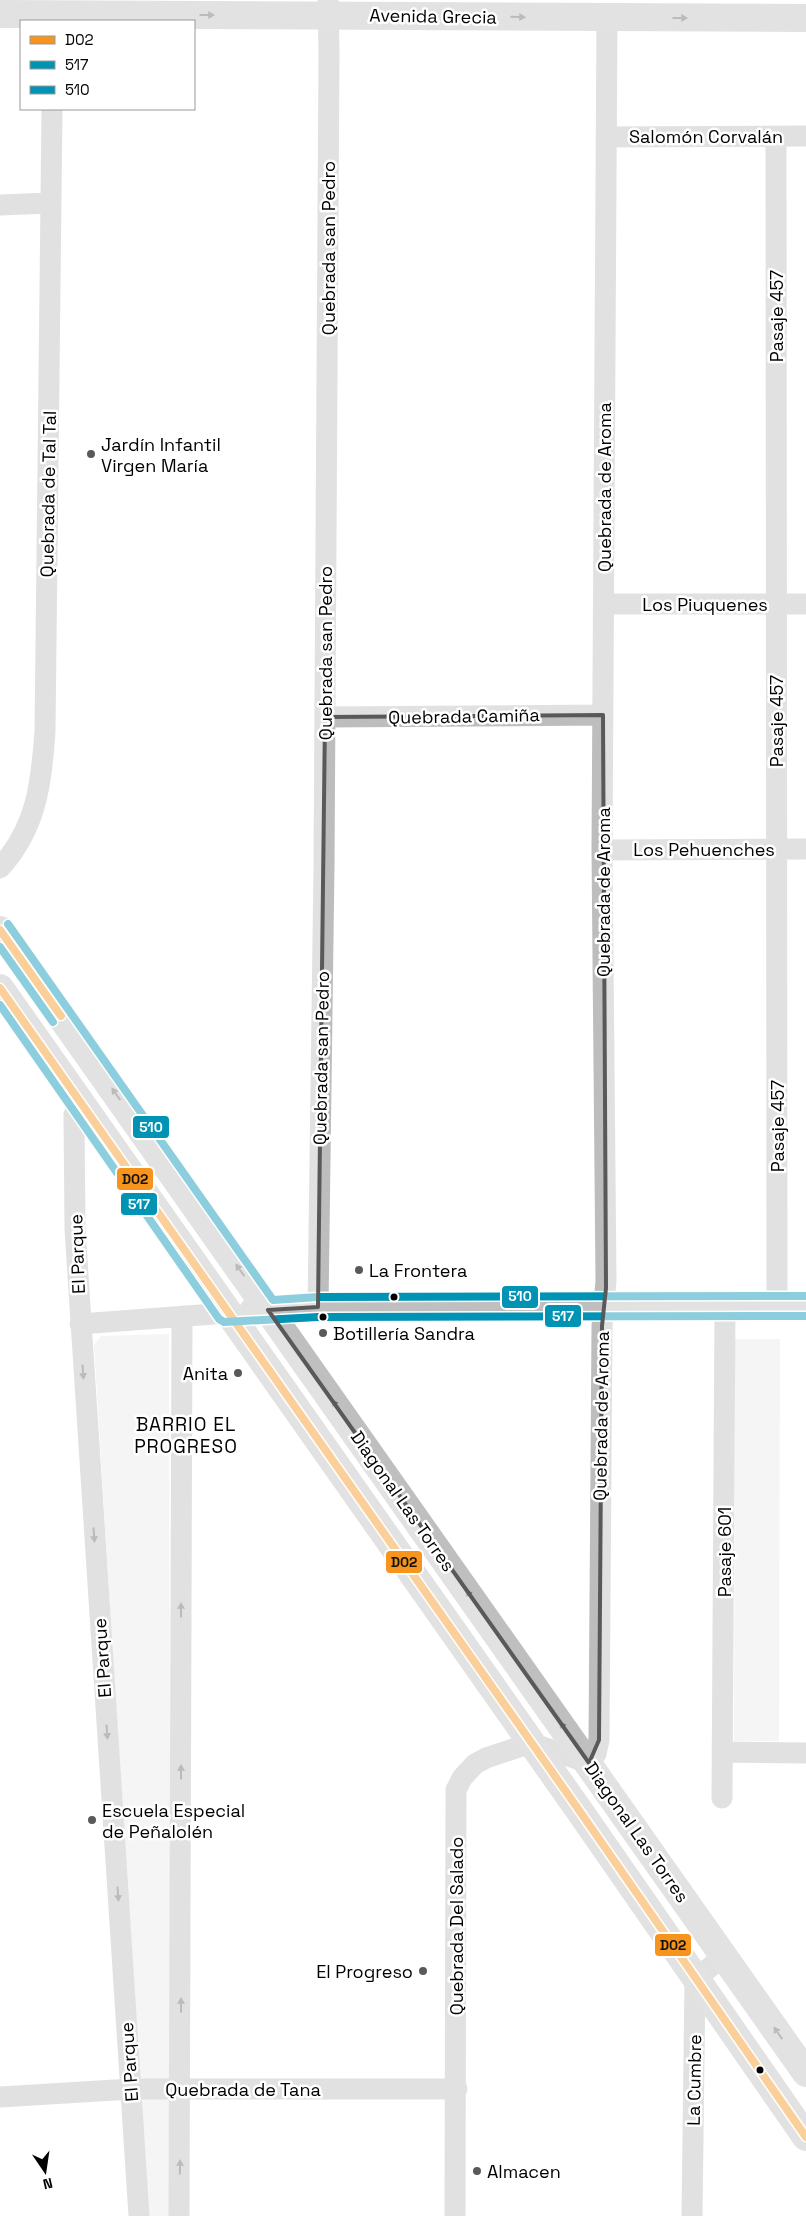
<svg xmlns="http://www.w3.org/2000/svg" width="806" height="2216" font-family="'Space Grotesk',sans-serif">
	<rect width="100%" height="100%" fill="#fff"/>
	<path fill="#e8e8e8" d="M169,1334l2,882h-24l-53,-871 7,-9z
		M735,1339h45l-1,402h-45z"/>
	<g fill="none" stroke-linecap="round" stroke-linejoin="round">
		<path stroke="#bdbdbd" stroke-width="21" d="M776,136l1,1169
			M606,137l200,-1
			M0,205l51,-2
			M604,604h202
			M325,717l278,-2
			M602,850l204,-1
			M0,868c37,-41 41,-84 45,-136l7,-623
			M80,1101l-6,14 1,114 64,987
			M318,1307l6,-441 5,-814 -1,-52
			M80,1324l147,-11
			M722,1752l84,1
			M722,1798l3,-493
			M0,2097l131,-8h326
			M179,2216l3,-900
			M455,2216l1,-426 6,-12 13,-14 11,-6 45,-15 58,20 7,-9 3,-14 3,-414 4,-45 -4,-431 5,-833
			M692,2216l3,-237 28,-22"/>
		<path stroke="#bfbfbf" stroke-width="28" d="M0,14l806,4
			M0,930l806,1143
			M0,988l581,825 225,324
			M253,1311l65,-4 488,-1"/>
		<defs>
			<path id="bus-1" d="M0,930l61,86
				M0,988l581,825 225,324"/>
			<path id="bus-2" d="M0,947l53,75
				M0,1005l219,314 5,3 94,-5 488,-1"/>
			<path id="bus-3" d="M8,924l265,376 45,-3 488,-1"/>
		</defs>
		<use href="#bus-1" stroke="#fff" stroke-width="11"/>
		<use href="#bus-2" stroke="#fff" stroke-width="11"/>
		<use href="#bus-3" stroke="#fff" stroke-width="11"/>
		<use href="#bus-1" stroke="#f7941d" stroke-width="8"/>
		<use href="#bus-2" stroke="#0093b3" stroke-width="8"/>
		<use href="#bus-3" stroke="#0093b3" stroke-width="8"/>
	</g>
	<defs><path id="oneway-solid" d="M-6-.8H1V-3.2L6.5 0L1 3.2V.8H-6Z" transform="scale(1.25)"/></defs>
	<g fill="#696969">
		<use href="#oneway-solid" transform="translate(207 15)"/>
		<use href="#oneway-solid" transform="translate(518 17) rotate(1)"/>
		<use href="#oneway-solid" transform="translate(680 18)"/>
		<use href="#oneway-solid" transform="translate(116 1094) rotate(-125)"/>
		<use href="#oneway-solid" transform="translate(240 1270) rotate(-125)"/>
		<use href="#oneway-solid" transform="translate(336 1406) rotate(-125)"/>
		<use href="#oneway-solid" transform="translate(470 1596) rotate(-125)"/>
		<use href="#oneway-solid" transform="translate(564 1728) rotate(-126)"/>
		<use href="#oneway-solid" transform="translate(778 2033) rotate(-125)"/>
	</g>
	<g fill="#686868">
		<use href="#oneway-solid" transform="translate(83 1372) rotate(86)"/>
		<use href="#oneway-solid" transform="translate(94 1535) rotate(86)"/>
		<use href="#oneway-solid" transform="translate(181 1610) rotate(-90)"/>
		<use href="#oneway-solid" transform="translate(107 1732) rotate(86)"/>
		<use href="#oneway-solid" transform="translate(181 1772) rotate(-90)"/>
		<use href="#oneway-solid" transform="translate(118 1894) rotate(86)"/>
		<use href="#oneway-solid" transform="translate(181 2005) rotate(-90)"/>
		<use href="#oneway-solid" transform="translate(180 2167) rotate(-89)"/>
	</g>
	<path d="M0 0H806V2216H0ZM603,715l3,573 -4,38 -3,414 -10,23 -321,-453 50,-3 7,-590z" fill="#fff" fill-opacity=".55" fill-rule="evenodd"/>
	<path fill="none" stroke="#595959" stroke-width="4" stroke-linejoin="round" d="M603,715l3,573 -4,38 -3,414 -10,23 -321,-453 50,-3 7,-590z"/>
	<g fill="#595959" stroke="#fff" stroke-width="2">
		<circle cx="91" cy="454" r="5"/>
		<circle cx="359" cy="1270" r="5"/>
		<circle cx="323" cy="1333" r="5"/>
		<circle cx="238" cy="1373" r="5"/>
		<circle cx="92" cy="1820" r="5"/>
		<circle cx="423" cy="1971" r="5"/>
		<circle cx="477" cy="2171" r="5"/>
	</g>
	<g fill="#000" stroke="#fff" stroke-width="2">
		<circle cx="394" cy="1297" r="4.5"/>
		<circle cx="323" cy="1317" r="4.5"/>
		<circle cx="760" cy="2070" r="4.5"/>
	</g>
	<g text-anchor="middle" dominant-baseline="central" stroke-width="5" stroke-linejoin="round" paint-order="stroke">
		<g font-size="18" fill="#000" stroke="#fff">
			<text transform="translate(433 16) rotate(1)">Avenida Grecia</text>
			<text x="706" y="136">Salomón Corvalán</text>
			<text transform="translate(328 248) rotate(-90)">Quebrada san Pedro</text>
			<text transform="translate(776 316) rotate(-90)">Pasaje 457</text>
			<text transform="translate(604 487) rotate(-90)">Quebrada de Aroma</text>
			<text transform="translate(48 494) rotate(-89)">Quebrada de Tal Tal</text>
			<text x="705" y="604">Los Piuquenes</text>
			<text transform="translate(325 653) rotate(-90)">Quebrada san Pedro</text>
			<text transform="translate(464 716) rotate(-1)">Quebrada Camiña</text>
			<text transform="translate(776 721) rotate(-90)">Pasaje 457</text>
			<text x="704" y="849">Los Pehuenches</text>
			<text transform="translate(603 892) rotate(-90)">Quebrada de Aroma</text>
			<text transform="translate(321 1058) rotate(-89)">Quebrada san Pedro</text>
			<text transform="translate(777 1126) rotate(-90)">Pasaje 457</text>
			<text transform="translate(77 1254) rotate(-92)">El Parque</text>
			<text transform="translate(601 1416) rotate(-89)">Quebrada de Aroma</text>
			<text transform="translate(403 1501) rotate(55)">Diagonal Las Torres</text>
			<text transform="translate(724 1552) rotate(-90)">Pasaje 601</text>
			<text transform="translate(102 1658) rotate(-94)">El Parque</text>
			<text transform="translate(637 1832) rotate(55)">Diagonal Las Torres</text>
			<text transform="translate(456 1926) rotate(-90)">Quebrada Del Salado</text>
			<text transform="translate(129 2062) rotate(-94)">El Parque</text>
			<text transform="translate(694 2080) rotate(-89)">La Cumbre</text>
			<text x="243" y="2089">Quebrada de Tana</text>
		</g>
		<g font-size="18" fill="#000" stroke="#fff" text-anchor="start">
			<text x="101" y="444">Jardín Infantil<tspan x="101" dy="21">Virgen María</tspan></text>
			<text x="369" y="1270">La Frontera</text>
			<text x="333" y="1333">Botillería Sandra</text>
			<text x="228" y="1373" text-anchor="end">Anita</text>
			<text x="102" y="1810">Escuela Especial<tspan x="102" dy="21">de Peñalolén</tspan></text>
			<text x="413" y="1971" text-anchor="end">El Progreso</text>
			<text x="487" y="2171">Almacen</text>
		</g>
		<g font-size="19" letter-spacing="1" fill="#000" stroke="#fff">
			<text x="186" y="1424">BARRIO EL<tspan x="186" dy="22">PROGRESO</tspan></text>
		</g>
	</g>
	<g stroke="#fff" stroke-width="2">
		<rect x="132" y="1115" width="38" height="24" rx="5" fill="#0093b3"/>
		<rect x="116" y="1167" width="38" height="24" rx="5" fill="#f7941d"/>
		<rect x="120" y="1192" width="38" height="24" rx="5" fill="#0093b3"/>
		<rect x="501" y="1285" width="38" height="24" rx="5" fill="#0093b3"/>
		<rect x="544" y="1304" width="38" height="24" rx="5" fill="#0093b3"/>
		<rect x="385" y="1550" width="38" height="24" rx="5" fill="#f7941d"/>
		<rect x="654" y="1933" width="38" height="24" rx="5" fill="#f7941d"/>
	</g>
	<g font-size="14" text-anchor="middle" font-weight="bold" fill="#fff">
		<text x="151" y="1132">510</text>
		<text x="139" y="1209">517</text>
		<text x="520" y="1301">510</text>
		<text x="563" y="1321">517</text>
	</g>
	<g font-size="14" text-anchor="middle" font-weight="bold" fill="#111">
		<text x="135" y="1184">D02</text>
		<text x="404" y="1567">D02</text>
		<text x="673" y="1950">D02</text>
	</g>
	<rect x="20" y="20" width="175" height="90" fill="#ffffff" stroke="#999999"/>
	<rect x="30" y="36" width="25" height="8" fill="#f7941d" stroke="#999999"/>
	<text x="65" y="45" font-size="15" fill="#000000">D02</text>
	<rect x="30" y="61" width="25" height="8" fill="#0093b3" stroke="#999999"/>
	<text x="65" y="70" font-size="15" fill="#000000">517</text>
	<rect x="30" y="86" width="25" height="8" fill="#0093b3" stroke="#999999"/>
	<text x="65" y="95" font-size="15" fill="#000000">510</text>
	<g transform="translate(45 2171) rotate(167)" stroke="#ffffff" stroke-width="4" paint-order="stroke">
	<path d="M0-4L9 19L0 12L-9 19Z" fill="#000000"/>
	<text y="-8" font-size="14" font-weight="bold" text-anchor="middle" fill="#000000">N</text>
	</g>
</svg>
